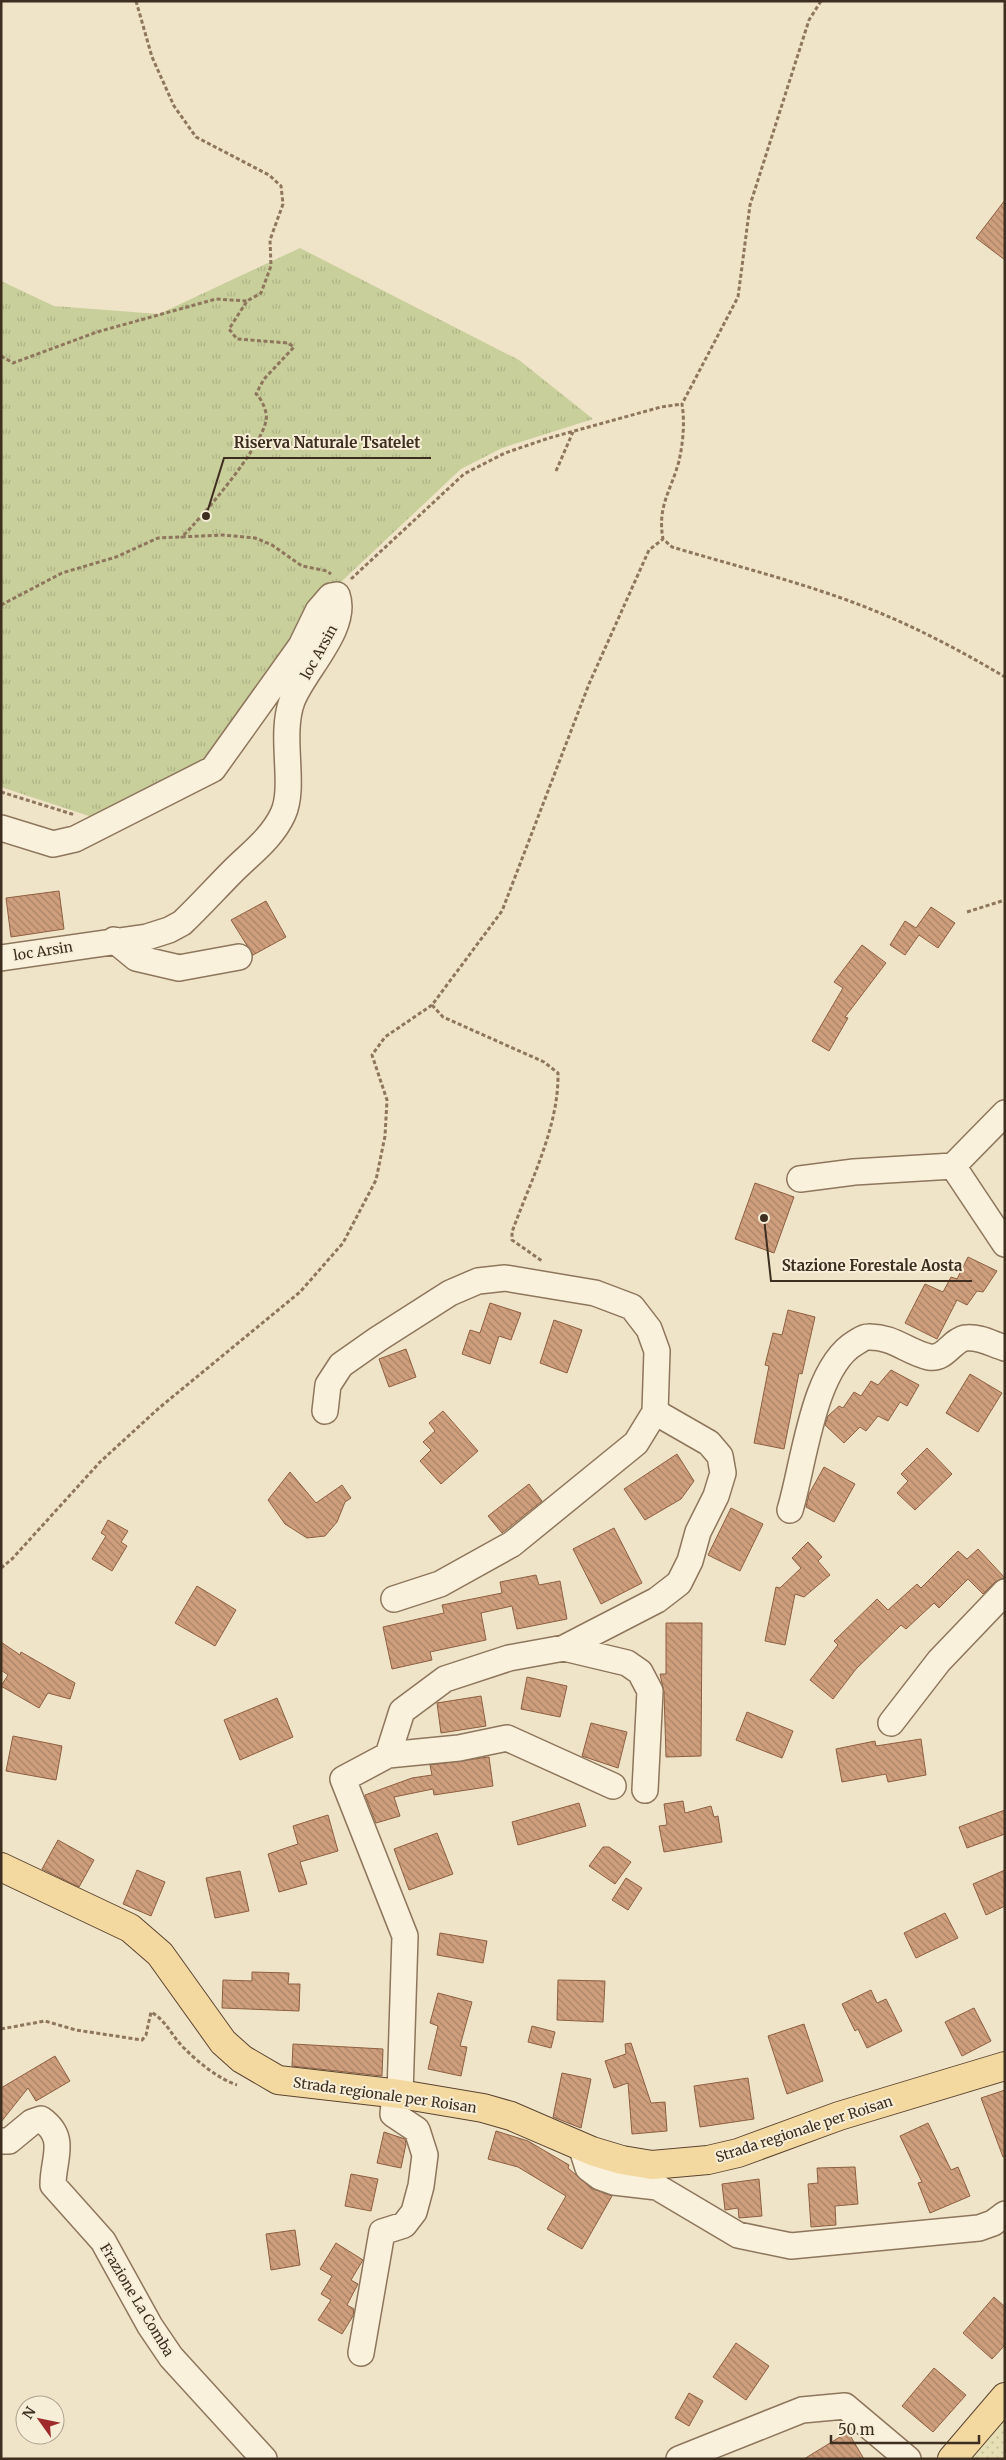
<svg xmlns="http://www.w3.org/2000/svg" width="1006" height="2460" font-family="Merriweather,serif">
	<defs>
		<pattern id="farmland-dots" width="8" height="8" patternUnits="userSpaceOnUse" patternTransform="scale(1.25)"><rect width="8" height="8" fill="#e6deb5"/><path d="M2 2h.1M6 6h.1" fill="none" stroke="#c6bf9b" stroke-width="1.8" stroke-linecap="round"/></pattern>
		<pattern id="park-tufts" width="24" height="20" patternUnits="userSpaceOnUse" patternTransform="scale(1.25)"><rect width="24" height="20" fill="#c9cf9b"/><path d="M3 7l-1-3M5 7V3M7 7l1-3M15 17l-1-3M17 17v-4M19 17l1-3" fill="none" stroke="#aeb285"/></pattern>
		<pattern id="building-back-hatch" width="6" height="6" patternUnits="userSpaceOnUse" patternTransform="scale(1.25)"><rect width="6" height="6" fill="#cf9f7d"/><path d="M-1 5l2 2M0 0l6 6M5-1l2 2" fill="none" stroke="#a98266"/></pattern>
	</defs>
	<rect width="100%" height="100%" fill="#f0e4c8"/>
	<path fill="url(#farmland-dots)" d="M1005,2419v40h-36z"/>
	<path fill="url(#park-tufts)" d="M300,248l219,112 74,59 -91,29 -41,21 -119,112 -133,183 -108,56 -100,-33v-506l53,25 105,8z"/>
	<path fill="url(#building-back-hatch)" stroke="#8d5f41" d="M1005,200v60l-29,-22z
		M59,891l5,38 -53,8 -5,-39z
		M266,901l20,36 -33,18 -22,-35z
		M931,907l24,16 -17,25 -19,-13 -14,20 -15,-10 15,-24 11,7z
		M862,945l24,18 -41,54 3,1 -19,33 -17,-10 31,-53 -9,-6z
		M755,1183l39,14 -20,56 -39,-14z
		M968,1257l29,14 -14,21 -6,-1 -10,14 -10,-5 -20,39 -32,-16 20,-39 18,8 8,-15 6,2z
		M490,1303l31,10 -10,27 -12,-4 -9,28 -28,-10 8,-24 10,3z
		M788,1310l27,7 -13,57 -3,-1 -15,76 -30,-6 15,-77 -4,-1 8,-32 9,2z
		M554,1320l28,10 -15,43 -27,-10z
		M406,1349l10,28 -27,10 -10,-28z
		M891,1370l28,15 -12,21 -7,-4 -12,19 -10,-5 -12,15 -6,-4 -16,16 -19,-18 3,-9 11,-10 4,2 11,-16 7,4 10,-15 7,4z
		M970,1374l32,19 -24,39 -32,-19z
		M443,1411l35,40 -37,33 -21,-23 11,-11 -8,-8 12,-11 -6,-8z
		M927,1448l25,26 -37,36 -18,-17 11,-12 -7,-7z
		M677,1454l17,27 -13,18 -36,21 -21,-31z
		M824,1467l31,17 -21,38 -28,-15 3,-13z
		M290,1472l26,31 26,-18 9,13 -6,4 -8,20 -12,14 -18,2 -22,-14 -17,-24z
		M529,1484l13,17 -40,32 -14,-17z
		M731,1508l32,16 -23,47 -32,-16z
		M108,1520l20,11 -7,11 6,4 -15,25 -20,-12 14,-23 -5,-3z
		M614,1528l28,55 -41,21 -28,-55z
		M808,1542l14,15 -4,4 12,14 -26,22 -9,-3 -10,51 -20,-4 11,-54 4,1 21,-20 -9,-10z
		M978,1549l27,29 -10,4 -12,12 -15,-15 -29,29 -5,-5 -28,26 -5,-4 -45,44 -23,30 -23,-19 28,-35 -4,-4 43,-42 11,11 29,-26 4,4 37,-37 9,8z
		M536,1575l3,10 21,-4 7,38 -50,10 -5,-23 -31,7 5,27 -56,12 2,8 -40,9 -9,-42 61,-14 -2,-8 60,-12 -2,-11z
		M197,1586l39,24 -21,36 -40,-23z
		M666,1623h36l-1,133 -35,1 -2,-65 -4,-18h6z
		M1,1642l19,13 1,-3 54,31 -5,16 -22,-6 -9,15 -38,-22 7,-11 -7,-5z
		M527,1677l40,9 -7,31 -39,-8z
		M481,1696l5,30 -45,7 -4,-30z
		M277,1698l16,39 -53,23 -16,-40z
		M747,1712l46,19 -11,27 -46,-18z
		M591,1723l36,9 -9,36 -36,-12z
		M13,1736l49,10 -6,34 -50,-9z
		M921,1739l5,36 -38,7 -2,-8 -44,8 -6,-33 39,-8 1,5z
		M489,1757l4,29 -59,9 -1,-6 -39,8 6,19 -24,7 -11,-28 47,-17 20,-3 -2,-10z
		M683,1801l2,12 26,-7 3,11 4,-1 4,26 -58,10 -5,-26 8,-1 -3,-21z
		M579,1803l7,23 -68,19 -6,-23z
		M1005,1810v24l-38,14 -8,-21z
		M328,1815l10,36 -38,11 7,22 -28,8 -11,-38 30,-10 -5,-18z
		M437,1833l16,41 -44,16 -15,-41z
		M58,1840l36,20 -15,27 -37,-18z
		M603,1847h6l22,15 -16,22 -26,-18z
		M137,1870l28,12 -14,34 -28,-12z
		M1005,1870v36l-19,9 -13,-31z
		M240,1871l9,40 -34,7 -9,-40z
		M626,1878l16,10 -14,22 -16,-10z
		M945,1913l13,25 -42,20 -12,-25z
		M440,1933l47,8 -4,22 -46,-8z
		M252,1972l37,1 -1,11h12l-1,27 -77,-3 1,-28 29,1z
		M558,1980l47,1 -2,41 -46,-2z
		M871,1990l6,13 9,-4 16,32 -35,17 -9,-19 -3,2 -13,-27z
		M438,1993l34,9 -12,44 7,1 -6,29 -33,-7 10,-43 -8,-3z
		M974,2008l17,33 -29,15 -17,-34z
		M804,2024l19,57 -36,13 -19,-58z
		M532,2026l23,6 -4,16 -23,-6z
		M631,2043l20,60 14,-1 2,29 -35,3 -4,-51 -14,5 -9,-27 21,-7 -1,-10z
		M293,2044l90,5 -1,27 -90,-10z
		M55,2056l15,25 -34,20 -8,-13 -27,34v-34z
		M562,2073l29,6 -10,49 -28,-11z
		M748,2078l6,41 -54,8 -6,-41z
		M1005,2090v66l-2,1 -22,-59z
		M928,2123l23,47 7,-3 12,29 -40,17 -12,-30 4,-1 -22,-46z
		M496,2131l32,10 41,24 -1,3 23,20 21,8 -30,53 -35,-20 19,-33 -48,-29 -30,-8z
		M384,2132l21,7 1,5 -5,24 -24,-5z
		M855,2167l3,37 -23,2 1,19 -25,2 -3,-43 10,-1 -1,-15z
		M351,2174l27,5 -7,32 -26,-5z
		M759,2179l3,37 -23,2 -1,-10 -13,2 -3,-26z
		M295,2230l5,35 -29,5 -5,-36z
		M336,2243l27,17 -12,20 7,4 -11,21 7,4 -1,7 -11,18 -24,-14 13,-20 -10,-6 11,-18 -12,-7z
		M994,2297l11,10v38l-13,14 -29,-26z
		M736,2343l33,23 -23,34 -33,-23z
		M934,2368l32,27 -33,37 -31,-26z
		M689,2393l14,8 -14,25 -14,-8z
		M848,2432l16,27h-60z"/>
	<g fill="none" stroke-linecap="round" stroke-linejoin="round">
		<defs>
			<path id="minor" d="M1,828l52,16 22,-5 138,-70 88,-123 17,-35 13,-15 6,-1c12,33 -34,76 -45,106 -13,35 4,85 -9,113 -11,24 -32,39 -50,57 -17,17 -33,35 -51,52l-13,7 -22,7 -146,21
				M114,940l22,18 43,10 60,-11
				M953,1166l52,78
				M800,1179l54,-7 99,-6 52,-53
				M325,1411l3,-26 13,-20 37,-26 72,-46 28,-12 27,-3 90,15 37,14 17,22 8,22 -2,61 54,31 11,13 3,17 -7,23 -18,36 -8,29 -11,22 -22,17 -93,48 -55,10 -64,21 -43,32 -14,44
				M790,1510c14,-46 23,-142 65,-167 4,-2 8,-6 13,-6 25,-1 39,15 61,20 16,3 22,-16 36,-19 14,-2 27,6 40,10
				M394,1599l46,-15 72,-40 124,-101 19,-31
				M564,1648l63,15 13,9 10,19 -5,99
				M891,1723l48,-62 66,-69
				M1,2141h8l23,-19 9,-3c27,19 12,39 12,66l50,56 47,85 21,31 93,102
				M581,2146l7,22 12,9 14,5 43,5 81,48 53,11 188,-18 14,-5 12,-9
				M361,2353l21,-121 22,-7 10,-13 7,-26 4,-31 -8,-25 -24,-16 1,-10 6,-10 5,-158 -62,-157 45,-24 71,-7 48,-10 106,48
				M679,2459l123,-49 43,-4 63,53"/>
			<path id="major" d="M1,1867l129,61 30,26 63,88 19,17 36,21 122,14 83,14 28,8 81,35 30,9 30,5 56,-5 30,-7 101,-37 166,-50
				M952,2459l53,-62"/>
		</defs>
		<use href="#minor" stroke="#8d765c" stroke-width="28"/>
		<use href="#major" stroke="#5b4430" stroke-width="30"/>
		<path stroke="#8d765c" stroke-width="3" stroke-dasharray="4 2.5" stroke-linecap="butt" d="M136,1l16,56 22,49 22,31 73,38 12,11 2,18 -13,36 1,26 -10,27 -14,8 -18,28 8,10 51,4 6,4 -30,32 -8,15c6,5 12,19 10,27 -6,28 -63,95 -85,117
			M821,1l-12,19 -59,185 -12,92 -56,107c3,18 1,39 -3,57 -8,30 -22,45 -16,78l9,8c57,17 116,32 172,52 56,20 109,47 161,78
			M1,356l12,7 84,-31 119,-33 31,2
			M556,471l17,-39
			M351,579l113,-105 41,-21 44,-15 112,-31 21,-3
			M1,605l61,-32 54,-16 42,-19 65,-3 32,3 17,7 30,21 25,5 4,3
			M1,792l74,23
			M967,912l38,-12
			M432,1005l11,12 101,45 14,11c1,54 -28,109 -46,159v8l30,21
			M1,1568l11,-9 88,-97 59,-54 141,-116 43,-49 33,-63 9,-44 2,-36 -15,-45 13,-18 47,-32 70,-94 87,-227 60,-134 14,-11
			M1,2029l44,-8 31,9 66,10 4,-5 5,-23c16,9 21,25 34,37 14,14 34,30 52,36"/>
		<use href="#minor" stroke="#faf1dc" stroke-width="25"/>
		<use href="#major" stroke="#f3d9a0" stroke-width="28"/>
	</g>
	<g text-anchor="middle" dominant-baseline="central" stroke-width="4" stroke-linejoin="round" paint-order="stroke">
		<g font-size="14" fill="#3d2e20" stroke="#f7eed8">
			<text transform="translate(319 652) rotate(-61)">loc Arsin</text>
			<text transform="translate(43 951) rotate(-9)">loc Arsin</text>
			<text transform="translate(385 2095) rotate(8)">Strada regionale per Roisan</text>
			<text transform="translate(804 2129) rotate(-18)">Strada regionale per Roisan</text>
			<text transform="translate(137 2300) rotate(59)">Frazione La Comba</text>
		</g>
	</g>
	<path fill="none" stroke="#3d2e20" stroke-width="2" d="M206 516L224 458H431M764 1218L771 1281H972"/>
	<g fill="#3d2e20" stroke="#f7eed8" stroke-width="2">
		<circle cx="206" cy="516" r="5"/>
		<circle cx="764" cy="1218" r="5"/>
	</g>
	<g font-size="15" text-anchor="middle" font-weight="bold" fill="#3d2e20" stroke="#f7eed8" stroke-width="4" stroke-linejoin="round" paint-order="stroke">
		<text x="327" y="448">Riserva Naturale Tsatelet</text>
		<text x="872" y="1271">Stazione Forestale Aosta</text>
	</g>
	<rect width="1006" height="2460" fill="none" stroke="#3d2e20" stroke-width="5"/>
	<g transform="translate(40 2420) rotate(303)"><circle r="24" fill="#f7eed8" stroke="#ada18e"/>
	<path d="M0-4L9 19L0 12L-9 19Z" fill="#9e2a2b"/>
	<text y="-8" font-size="14" font-weight="bold" text-anchor="middle" fill="#3d2e20">N</text>
	</g>
	<path d="M831 2435v8h148v-8" fill="none" stroke="#3d2e20" stroke-width="2.5"/>
	<text x="838" y="2435" font-size="15" fill="#3d2e20" stroke="#f7eed8" stroke-width="4" paint-order="stroke">50 m</text>
</svg>
